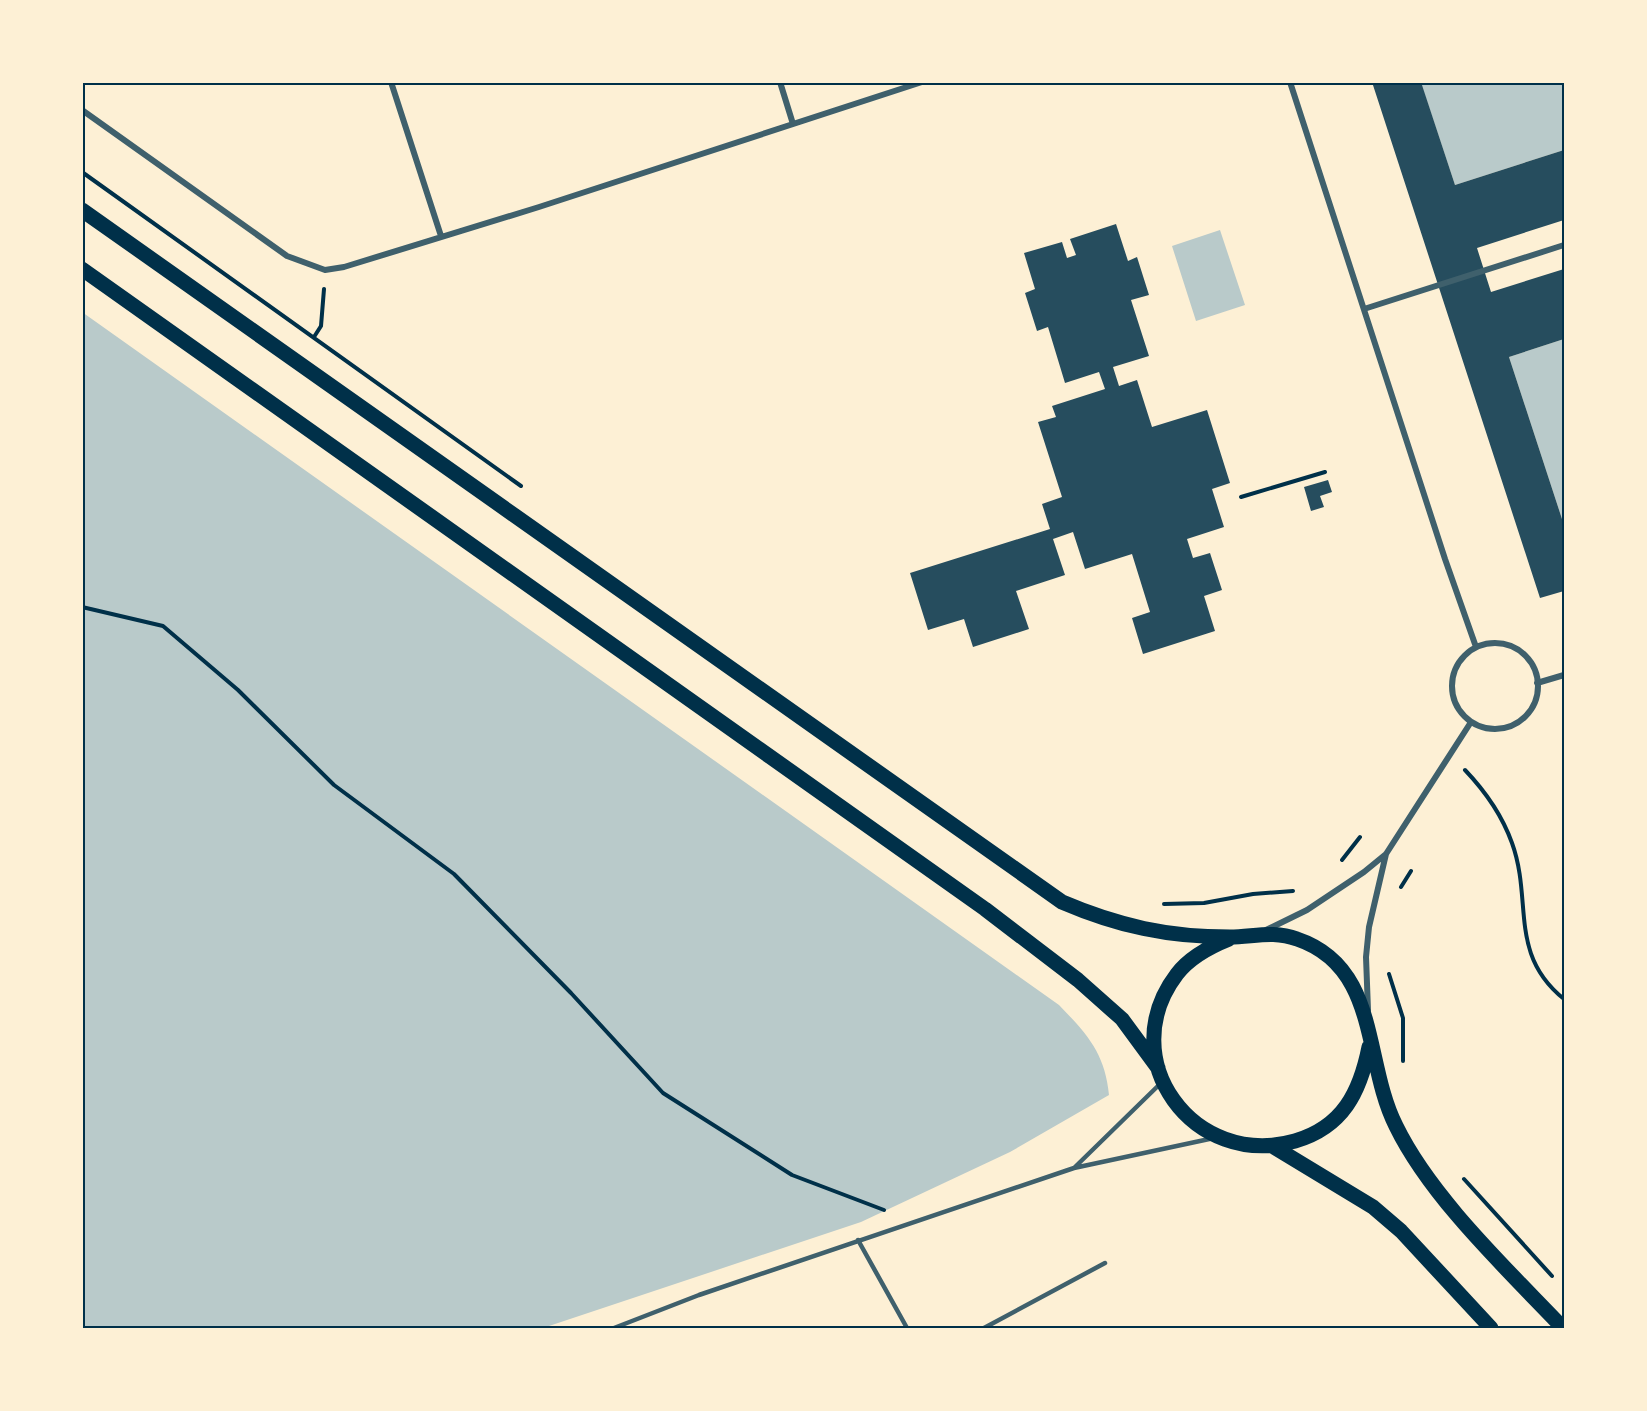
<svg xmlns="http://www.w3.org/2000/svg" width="1647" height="1411" font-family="'Titillium Web',sans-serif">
	<rect width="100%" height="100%" fill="#fdf0d5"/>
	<path fill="#b9caca" d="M1421,83h143v67l-109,35z
		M1220,230l25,75 -49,16 -24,-75z
		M82,312l977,693c28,29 46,48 50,90l-99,57 -149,70 -318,106h-460z
		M1564,339v179l-2,1 -53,-162z"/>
	<path fill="#264d5e" d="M1372,82h49l34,103 109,-35v70l-87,28 14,44 73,-23v70l-55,18 53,162 2,-1v73l-24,7z
		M1116,224l12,37 9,-4 12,38 -18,5 18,56 -36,11 6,19 18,-6 15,47 55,-17 23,73 -18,6 12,38 -37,12 6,19 17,-5 12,37 -18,6 11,35 -72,23 -11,-36 18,-6 -18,-58 -47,15 -12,-37 -20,7 12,36 -49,16 13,38 -56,18 -9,-28 -36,11 -18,-57 140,-44 -8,-25 20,-7 -24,-75 18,-5 -4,-11 53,-17 -6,-17 -34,11 -17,-56 -11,4 -12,-38 10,-4 -11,-36 38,-11 5,16 9,-3 -6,-16z
		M1328,480l4,12 -12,4 4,11 -13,4 -7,-24z"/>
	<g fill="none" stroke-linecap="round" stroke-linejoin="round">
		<path stroke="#003049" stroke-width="4" d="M82,172l439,314
			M314,337l7,-11 3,-37
			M1241,497l84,-25
			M82,607l81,19 75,64 96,95 120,89 117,119 92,100 129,82 92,35
			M1465,770c20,21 37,45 47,73 21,58 -4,111 52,156
			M1342,860l18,-23
			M1401,887l10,-16
			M1164,904l40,-1 49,-9 40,-3
			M1389,974l14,44v43
			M1464,1179l88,97"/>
		<path stroke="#3f606c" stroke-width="4.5" d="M1074,1168l88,-86
			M858,1240l49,88
			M614,1328l85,-33 375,-127 140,-30
			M984,1328l121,-65"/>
		<path stroke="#3f606c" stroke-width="6" d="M391,82l50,154
			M780,82l13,42
			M1290,82l155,477 31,88
			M82,110l205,146 38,14 19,-3 195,-60 383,-125
			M1364,309l200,-64
			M1452 686a43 43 0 1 1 86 0a43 43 0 1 1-86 0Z
			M1537,683l27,-8
			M1266,930l41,-20 57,-38 22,-18 85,-132
			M1368,1010l-2,-53 3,-30 17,-73"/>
		<path stroke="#003049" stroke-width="15" d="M82,210l980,692c56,24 106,35 168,35 23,0 43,-7 67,2 83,28 66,122 99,187 35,72 112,144 167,202
			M82,269l903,640 93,71 44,39 36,49
			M1229,939c-20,8 -39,18 -52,35 -65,85 17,196 118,167 48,-14 65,-49 74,-94
			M1274,1147l99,60 28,24 90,97"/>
	</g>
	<rect width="1647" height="1411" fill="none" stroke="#fdf0d5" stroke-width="168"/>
	<rect x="84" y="84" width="1479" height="1243" fill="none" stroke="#003049" stroke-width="2"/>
</svg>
